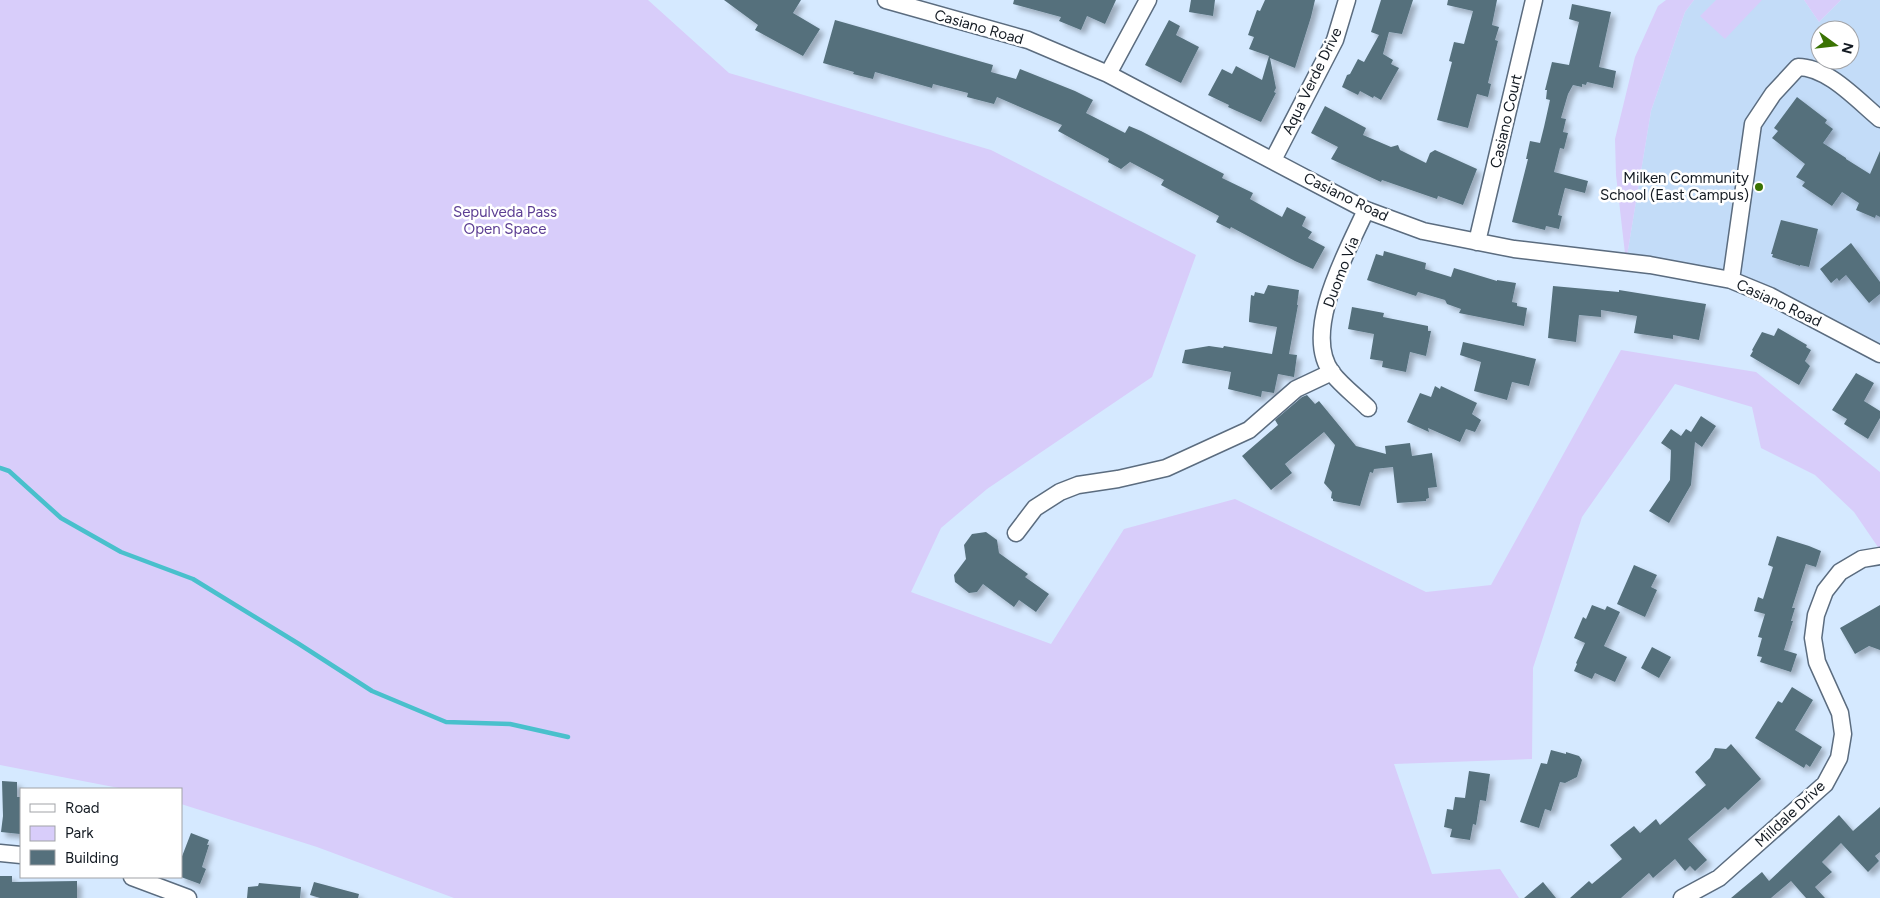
<svg xmlns="http://www.w3.org/2000/svg" width="1880" height="898" font-family="Figtree,sans-serif">
	<defs>
		<filter id="shadow"><feDropShadow dx="4.5" dy="4.5" stdDeviation="2.5" flood-color="#0004"/></filter>
	</defs>
	<rect width="100%" height="100%" fill="#d5e9ff"/>
	<path fill="#c3dcf8" fill-rule="evenodd" d="M1694,0h110l15,22 22,-22h39v354l-110,-58 -144,-34 25,-151 34,-99zM1820,30h30v30h-30z"/>
	<path fill="#d8cdfa" d="M0,0h648l81,73 262,77 205,105 -44,122 -165,112 -46,39 -30,64 140,52 73,-115 111,-30 191,93 65,-7 130,-235 135,22 124,100v78l-26,-38 -39,-37 -54,-27 -9,-41 -77,-23 -93,133 -49,151 -1,91 -138,5 38,110 68,-5 19,29h-1065l-137,-51 -136,-43v-15h-57l-124,-24z
		M1666,0h28l-9,12 -34,99 -25,151 -10,-87 -1,-36 20,-82 23,-51z
		M1716,0h46l-37,39 -25,-23z
		M1804,0h37l-22,22z"/>
	<g fill="none" stroke-linecap="round" stroke-linejoin="round">
		<path stroke="#49c0cc" stroke-width="4.5" d="M0,468l9,3 52,47 60,34 72,27 106,65 73,47 74,31 64,2 58,13"/>
	</g>
	<path fill="#55707c" filter="url(#shadow)" d="M724,0h77l-8,13 27,16 -17,27 -48,-26 3,-5z
		M1014,0h102l-11,24 -18,-8 -6,14 -22,-9 2,-4 -48,-13z
		M1191,0h24l-2,16 -24,-4z
		M1265,0h50l-4,17 -16,51 -25,-10 6,30 -2,4 2,1 -15,29 -33,-15 1,-2 -21,-10 14,-26 10,5 4,-8 26,14 7,-24 -20,-7 5,-12 -6,-2 9,-25 3,1z
		M1381,0h32l-11,34 -13,-2 -6,22 10,6 -2,4 8,4 -18,32 -7,-4 -1,2 -13,-7 -2,4 -16,-8 5,-12 3,-1 8,-15 6,3 15,-27 -8,-3z
		M1448,0h49l-5,25 7,2 -4,13 3,1 -10,42 3,1 -3,13 -11,-3 -9,34 -31,-8 15,-58 -3,-1 5,-19 10,2 9,-33 -26,-6z
		M1572,4l39,8 -12,55 17,4 -3,17 -26,-6 -1,3 -4,-1v3l-9,-2 -5,9 -7,24 5,1 -3,13 5,1 -4,16 -4,-1 -6,24 34,9 -3,12 -20,-5 -7,27 4,1 -3,13 -13,-3 -1,4 -33,-8 16,-63h-2l4,-18 10,2 4,-16 6,-27 -4,-1 1,-9h-2l7,-28 17,3 10,-43 -10,-3z
		M835,20l158,45 -2,7 25,7 4,-10 55,22 18,9 -7,13 39,20 4,-7 12,5 83,43 -2,4 31,15 -3,6 32,18 5,-10 19,10 -4,9 10,6 -4,6 17,9 -12,22 -18,-8 -64,-34 -1,2 -14,-7 3,-6 -58,-31 3,-5 -34,-18 -9,7 -13,-7 1,-3 -51,-28 4,-6 -65,-28 -3,7 -27,-7 1,-4 -35,-9 -1,4 -57,-16 -2,7 -20,-5 1,-2 -31,-9z
		M1169,20l11,6 -4,9 23,12 -18,36 -36,-18z
		M1797,97l30,23 -2,3 8,6 -10,14 23,15v1l24,15 10,-23v66l-4,-2 -1,3 -19,-8 3,-7 -17,-11 -10,14 -30,-20 3,-4 -9,-5 9,-13 -33,-26 6,-7 -4,-3z
		M1325,106l41,22 -3,7 28,12 7,-2 2,5 26,13 4,-10 5,-3 42,19 -14,36 -25,-9 -1,3 -55,-19 -1,2 -50,-23 7,-12 -27,-14z
		M1781,220l37,9 -9,38 -9,-2v1l-28,-9 1,-3h-2z
		M1851,243l29,39v12l-11,9 -23,-28 -7,6 -2,-3 -6,5 -11,-14z
		M1384,251l42,12 -1,6 26,8 3,-9 43,13v-1l19,3 -4,19 5,1v3l10,2 -3,18 -65,-13 2,-4 -14,-5 -2,-4 -27,-8 -2,4 -49,-16 9,-26 7,2z
		M1268,285l31,5 -2,15h1l-9,49 8,1 -3,22 -16,-3 -4,19 -12,-2 -1,6 -33,-8 3,-17 -49,-9 3,-13 24,-4 14,2 1,-2 48,8 5,-27 -28,-5v-2l2,-25 3,1 1,-4 9,2z
		M1553,286l66,6v-2l87,14 -7,36 -26,-5v4l-39,-6 3,-17 -36,-6v7l-22,-2 -3,27 -28,-4z
		M1352,307l32,6 -1,4 45,9v5h3l-5,25 -16,-4 -4,20 -24,-5 1,-6 -13,-2 4,-25 -26,-5z
		M1778,328l29,17 -1,2 5,3 -6,11 5,5 -11,19 -49,-29 3,-5 -1,-1 10,-18 12,4z
		M1463,342l73,17 -7,27 -17,-4 -5,18 -33,-9 7,-29 -21,-7z
		M1856,373l18,10 -10,18 16,10v7l-12,21 -24,-15 3,-5 -15,-9z
		M1435,386l5,3 1,-3 36,17 -5,11 9,6 -6,12 -9,-3 -6,13 -32,-14 1,4 -22,-10 13,-29 11,4z
		M1307,395l8,9 4,-3 37,45 30,8 -1,-8 25,-3 2,13 20,-3 5,34 -9,1 1,10 -3,1v2l-29,2 -4,-36 -19,2 -1,4 -3,-1 -10,34 -27,-5v-2l-2,-1 1,-6 -8,-9 11,-38 -11,-13 -39,32 7,9 -21,17 -29,-34 36,-31 -3,-5 27,-23z
		M1701,416l15,10 -14,21 -7,-5 -4,43 -22,38 -20,-12 21,-31 1,-30 -10,-7 10,-14 10,7 5,-7 5,3z
		M986,532l11,8 2,13 29,21 -3,3 24,17 -13,18 -17,-12 -5,7 -31,-23 -6,8 -8,1 -14,-11 -1,-7 12,-16 -2,-14 8,-11z
		M1777,536l32,10 12,5 -5,16 -10,-3 -14,44h3l-4,13h2l-9,29 13,4 -6,18 -31,-10 2,-5 -5,-1 5,-18 -4,-1 7,-23 -11,-3 4,-14 5,2 10,-32 -5,-2z
		M1634,565l23,10 -6,12 6,3 -12,27 -28,-13z
		M1592,605l13,5 2,-4 13,6 -16,34 23,11 -12,25 -20,-9 -3,6 -18,-8 3,-7 -1,-1 9,-20 -11,-5 9,-21 3,2z
		M1880,605v45l-11,-4 -14,8 -15,-26z
		M1652,647l19,10 -12,21 -18,-10z
		M1792,687l21,13 -18,30 27,17 -12,20 -4,-3 -2,4 -49,-30 23,-37 4,2z
		M1731,744l30,35 -33,31 -3,-3 -37,32 19,21 -12,11 -5,-5 -5,5 -10,-12 -22,19 -4,-5 -28,25h-51l19,-17 3,3 30,-25 -12,-14 24,-19 6,7 16,-14 4,6 46,-40 -11,-13 15,-14 5,-10 11,1z
		M1551,750l15,4v-2l13,4 3,4 -5,17 -12,6 -5,-1 -9,29 -6,-2 -6,19 -19,-6 21,-59 6,1z
		M1469,771l21,3 -4,27 -6,-1 -4,25 -3,-1 -3,16 -20,-3 2,-8 -8,-2 3,-18 6,1 2,-13 10,1z
		M2,781l15,1v15h4l-1,37 -19,-2 2,-16z
		M1880,807v45l-5,4 4,5 -11,11 -27,-29 -19,19 10,10 -17,15 10,11h-19l-15,-17 -20,17h-40l31,-26 7,9 70,-66 14,16z
		M191,833l18,7 -2,5h2l-7,22 4,2 -6,15 -19,-7v-18z
		M0,876h12v6l65,-1v17h-77z
		M314,882l45,12 -1,4h-38l-10,-3z
		M1543,882l13,16h-32z
		M259,883l42,4 -1,11h-53l1,-11 10,-1z"/>
	<g fill="none" stroke-linecap="round" stroke-linejoin="round">
		<defs>
			<path id="minor" d="M886,0l142,40 80,34 258,136 57,21 91,18 136,16 81,15 39,16 110,58
				M1108,74l40,-74
				M1273,160l62,-120 12,-40
				M1366,210c-18,40 -65,122 -34,163 10,13 25,24 36,35
				M1477,242l57,-242
				M1731,280l22,-156 20,-30 25,-27c30,0 60,34 82,52
				M1016,533l19,-25 25,-16 18,-7 40,-6 48,-11 83,-38 47,-41 36,-17
				M0,853l21,2
				M132,877l56,21
				M1682,898l37,-20 106,-94 14,-26 4,-24 -3,-21 -23,-51 -4,-24 3,-23 9,-24 15,-19 22,-13 18,-3"/>
		</defs>
		<use href="#minor" stroke="#5b6c7f" stroke-width="19"/>
		<use href="#minor" stroke="#fff" stroke-width="16"/>
	</g>
	<circle fill="#3a7303" stroke="#fff" stroke-width="2" cx="1759" cy="187" r="5"/>
	<g text-anchor="middle" dominant-baseline="central" stroke-width="5" stroke-linejoin="round" paint-order="stroke">
		<g font-size="15" fill="#131a22" stroke="#fff">
			<text transform="translate(979 27) rotate(16)">Casiano Road</text>
			<text transform="translate(1312 81) rotate(-64)">Aqua Verde Drive</text>
			<text transform="translate(1506 121) rotate(-77)">Casiano Court</text>
			<text transform="translate(1346 197) rotate(26)">Casiano Road</text>
			<text transform="translate(1341 272) rotate(-69)">Duomo Via</text>
			<text transform="translate(1779 303) rotate(25)">Casiano Road</text>
			<text transform="translate(1790 814) rotate(-43)">Milldale Drive</text>
		</g>
		<g font-size="15" fill="#131a22" stroke="#fff" text-anchor="end">
			<text x="1749" y="178">Milken Community<tspan x="1749" dy="17">School (East Campus)</tspan></text>
		</g>
		<g font-size="15" fill="#5c3e93" stroke="#fff">
			<text x="505" y="212">Sepulveda Pass<tspan x="505" dy="17">Open Space</tspan></text>
		</g>
	</g>
	<rect x="20" y="788" width="162" height="90" fill="#ffffff" stroke="#a1a3a7"/>
	<rect x="30" y="804" width="25" height="8" fill="#ffffff" stroke="#a1a3a7"/>
	<text x="65" y="813" font-size="15" fill="#131a22">Road</text>
	<rect x="30" y="826" width="25" height="15" fill="#d8cdfa" stroke="#a1a3a7"/>
	<text x="65" y="838" font-size="15" fill="#131a22">Park</text>
	<rect x="30" y="850" width="25" height="15" fill="#55707c" stroke="#a1a3a7"/>
	<text x="65" y="863" font-size="15" fill="#131a22">Building</text>
	<g transform="translate(1835 45) rotate(105)"><circle r="24" fill="#ffffff" stroke="#a1a3a7"/>
	<path d="M0-4L9 19L0 12L-9 19Z" fill="#3a7303"/>
	<text y="-8" font-size="14" font-weight="bold" text-anchor="middle" fill="#131a22">N</text>
	</g>
</svg>
